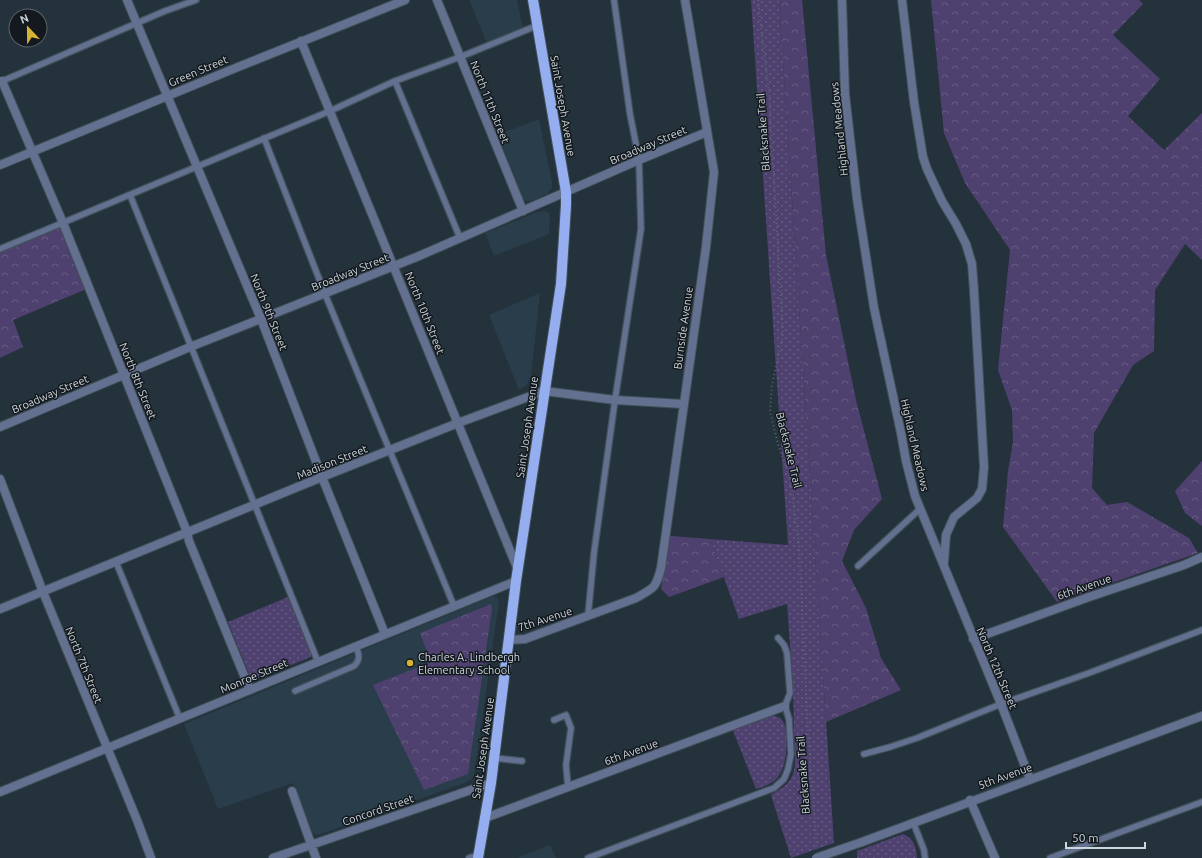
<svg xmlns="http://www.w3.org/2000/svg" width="1202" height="858" font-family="Ubuntu,sans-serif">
	<defs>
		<pattern id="grass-dots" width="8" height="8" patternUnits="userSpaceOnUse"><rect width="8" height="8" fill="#4f416f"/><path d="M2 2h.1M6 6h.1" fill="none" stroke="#675c83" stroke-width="1.8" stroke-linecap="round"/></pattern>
		<pattern id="forest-crowns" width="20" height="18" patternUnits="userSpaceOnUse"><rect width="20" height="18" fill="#4f416f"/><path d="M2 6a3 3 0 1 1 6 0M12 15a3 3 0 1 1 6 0" fill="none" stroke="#675c83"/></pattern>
	</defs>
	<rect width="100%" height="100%" fill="#24323c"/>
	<path fill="#293d4b" d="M469,0h48l6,29 -36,14z
		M539,119l13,63v6l-5,6 -15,7h-5l-4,-2 -25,-64z
		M544,211l5,2 1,6 -1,15 -55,22 -9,-23 52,-21z
		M540,293l-9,83 -5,10 -7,4 -30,-75z
		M493,596l4,1 2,5 -25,173 -3,4 -6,4 -147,52 -4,-1 -4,-4 -17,-47 -75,26 -34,-85z
		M550,845l6,13h-40z"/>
	<path fill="url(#grass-dots)" d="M751,0h28l55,843 -43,15 -20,-63c8,-5 19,-11 22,-21 4,-13 1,-29 1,-42 0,-43 -4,-86 -7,-128l-48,15 -29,-80 78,6z
		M288,597l25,59 -59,24 -4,-4 -22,-54z
		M770,715c5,1 9,1 12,5 8,10 5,47 -4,57 -5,7 -14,9 -22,12l-24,-61z
		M903,834c11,4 13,13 14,24h-60v-7z"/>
	<path fill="url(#forest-crowns)" d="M779,0h23l24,255 30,145 26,99 -28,31 -12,31 24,47 15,50 20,32 -75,32z
		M931,0h208l4,4 -30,31 47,44 -32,37 36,34 38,-37v147l-17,-16 -30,46 -1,61 -21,14 -39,68 -2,55 15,17 20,-3 62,36 9,15 -141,49 -54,-75 5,-56 5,-29 -1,-32 -14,-40 12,-120 -45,-67 -21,-50z
		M65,218l26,61 -7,11 -71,30 10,27 -23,11v-113z
		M1202,461v65l-17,-13 -10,-22z
		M670,536l40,3 14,38 -55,20 -8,-8z
		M491,604l1,5 -24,165 -44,16 -51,-105 58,-23 -11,-29z"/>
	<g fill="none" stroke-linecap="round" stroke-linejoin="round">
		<defs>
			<path id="service" d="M395,81l65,157
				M0,82l165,-71 31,-11
				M264,138l61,156 129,312
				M130,195l188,467
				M0,249l330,-138 65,-30 65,-24 76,-31
				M116,562l64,157
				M858,566l63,-58
				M588,616l6,-63 21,-153 26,-171 -2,-69 -9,-46 -16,-114
				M295,691l59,-25c7,-7 5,-11 2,-20
				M554,720l12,-5 5,13 -5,37 2,22
				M864,754l26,-7 27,-9 84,-34 88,-31 113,-43
				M494,758l28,3
				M913,822l11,28 1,8
				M469,858l9,-3
				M588,858l186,-70 10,-9 4,-10 3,-15 -2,-35 -4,-13 5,-13 -3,-40 -3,-8 -6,-7
				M1050,858l152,-56"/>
			<path id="minor" d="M127,0l134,319 61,158 63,157
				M437,0l86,211
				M842,0l3,94 12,105 17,109 27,125 5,28 9,35 86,208 29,75
				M902,0l12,102 9,55 4,12 15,32 14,23 10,20 6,20 2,27 10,176 -2,22 -5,9 -23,19 -8,18 -2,27
				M301,41l217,529
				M2,81l61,142 124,309 2,9 61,149
				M0,165l238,-98 167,-67
				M0,427l190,-80 229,-91 220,-96 68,-28
				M0,479l43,113 94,228 14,38
				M0,609l322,-132 136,-54 86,-32 71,9 68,4
				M973,639l116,-42 95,-32 18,-8
				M509,640l16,-1 111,-41c18,-10 20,-10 25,-30l45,-321 8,-75 -29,-172
				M292,791l24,67
				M0,792l516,-211
				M970,800l25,58
				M485,818l300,-112
				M273,858l218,-75"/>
			<path id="tertiary" d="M862,842l340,-126"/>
			<path id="primary" d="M478,858l13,-75 25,-202 45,-297 5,-79v-13l-33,-192"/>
		</defs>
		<use href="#service" stroke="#425059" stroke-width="8"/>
		<use href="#minor" stroke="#425059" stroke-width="10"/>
		<use href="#tertiary" stroke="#425059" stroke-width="10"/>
		<use href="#primary" stroke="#425059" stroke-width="12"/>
		<path stroke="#5b6770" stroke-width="2" stroke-dasharray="1 3" stroke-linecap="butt" d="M758,0l11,94 14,240 -11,51 -2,27 8,32 12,34 9,67 9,188 9,116"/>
		<use href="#service" stroke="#637090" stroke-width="5.5"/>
		<use href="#minor" stroke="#637090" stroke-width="8"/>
		<use href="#tertiary" stroke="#637090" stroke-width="8"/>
		<use href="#primary" stroke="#94aef0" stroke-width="10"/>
		<defs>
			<path id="tertiary-bridge" d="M816,858l46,-16"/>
		</defs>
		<use href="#tertiary-bridge" stroke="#425059" stroke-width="10" stroke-linecap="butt"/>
		<use href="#tertiary-bridge" stroke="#637090" stroke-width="8"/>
	</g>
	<circle fill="#d7b434" stroke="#13191e" stroke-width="1.5" cx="410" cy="663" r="4"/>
	<g text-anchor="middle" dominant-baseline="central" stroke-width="3" stroke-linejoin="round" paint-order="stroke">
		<g font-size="11" fill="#cdd6dc" stroke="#13191e">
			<text transform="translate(198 71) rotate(-23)">Green Street</text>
			<text transform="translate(490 102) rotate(68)">North 11th Street</text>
			<text transform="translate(563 106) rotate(80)">Saint Joseph Avenue</text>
			<text transform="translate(839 129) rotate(-96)">Highland Meadows</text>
			<text transform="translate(763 132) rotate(-94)">Blacksnake Trail</text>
			<text transform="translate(648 145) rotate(-23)">Broadway Street</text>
			<text transform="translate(350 272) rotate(-22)">Broadway Street</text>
			<text transform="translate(269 312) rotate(68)">North 9th Street</text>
			<text transform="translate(425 313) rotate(68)">North 10th Street</text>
			<text transform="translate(683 328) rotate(-82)">Burnside Avenue</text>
			<text transform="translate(138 381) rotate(68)">North 8th Street</text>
			<text transform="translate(50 394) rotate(-23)">Broadway Street</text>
			<text transform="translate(527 427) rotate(-82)">Saint Joseph Avenue</text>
			<text transform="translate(915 445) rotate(77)">Highland Meadows</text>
			<text transform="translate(789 450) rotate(76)">Blacksnake Trail</text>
			<text transform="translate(332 462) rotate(-22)">Madison Street</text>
			<text transform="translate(1084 587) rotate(-19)">6th Avenue</text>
			<text transform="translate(545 619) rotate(-18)">7th Avenue</text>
			<text transform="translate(84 665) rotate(68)">North 7th Street</text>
			<text transform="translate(997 668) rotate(67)">North 12th Street</text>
			<text transform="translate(254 676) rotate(-23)">Monroe Street</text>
			<text transform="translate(483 748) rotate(-82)">Saint Joseph Avenue</text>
			<text transform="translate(631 752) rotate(-20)">6th Avenue</text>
			<text transform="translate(803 775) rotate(-94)">Blacksnake Trail</text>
			<text transform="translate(1005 776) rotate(-20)">5th Avenue</text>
			<text transform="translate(378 810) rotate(-19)">Concord Street</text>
		</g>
		<g font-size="11" fill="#cdd6dc" stroke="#13191e" text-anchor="start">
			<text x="418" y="657">Charles A. Lindbergh<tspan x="418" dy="13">Elementary School</tspan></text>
		</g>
	</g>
	<g transform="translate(28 28) rotate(338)"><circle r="19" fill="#13191e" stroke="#5d656a"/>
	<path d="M0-3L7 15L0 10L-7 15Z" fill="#d7b434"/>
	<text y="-6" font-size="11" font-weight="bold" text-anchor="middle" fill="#cdd6dc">N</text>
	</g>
	<path d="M1066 842v6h79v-6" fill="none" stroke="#cdd6dc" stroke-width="2"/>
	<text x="1072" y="842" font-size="12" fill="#cdd6dc" stroke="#13191e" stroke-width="3" paint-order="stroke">50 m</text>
</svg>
